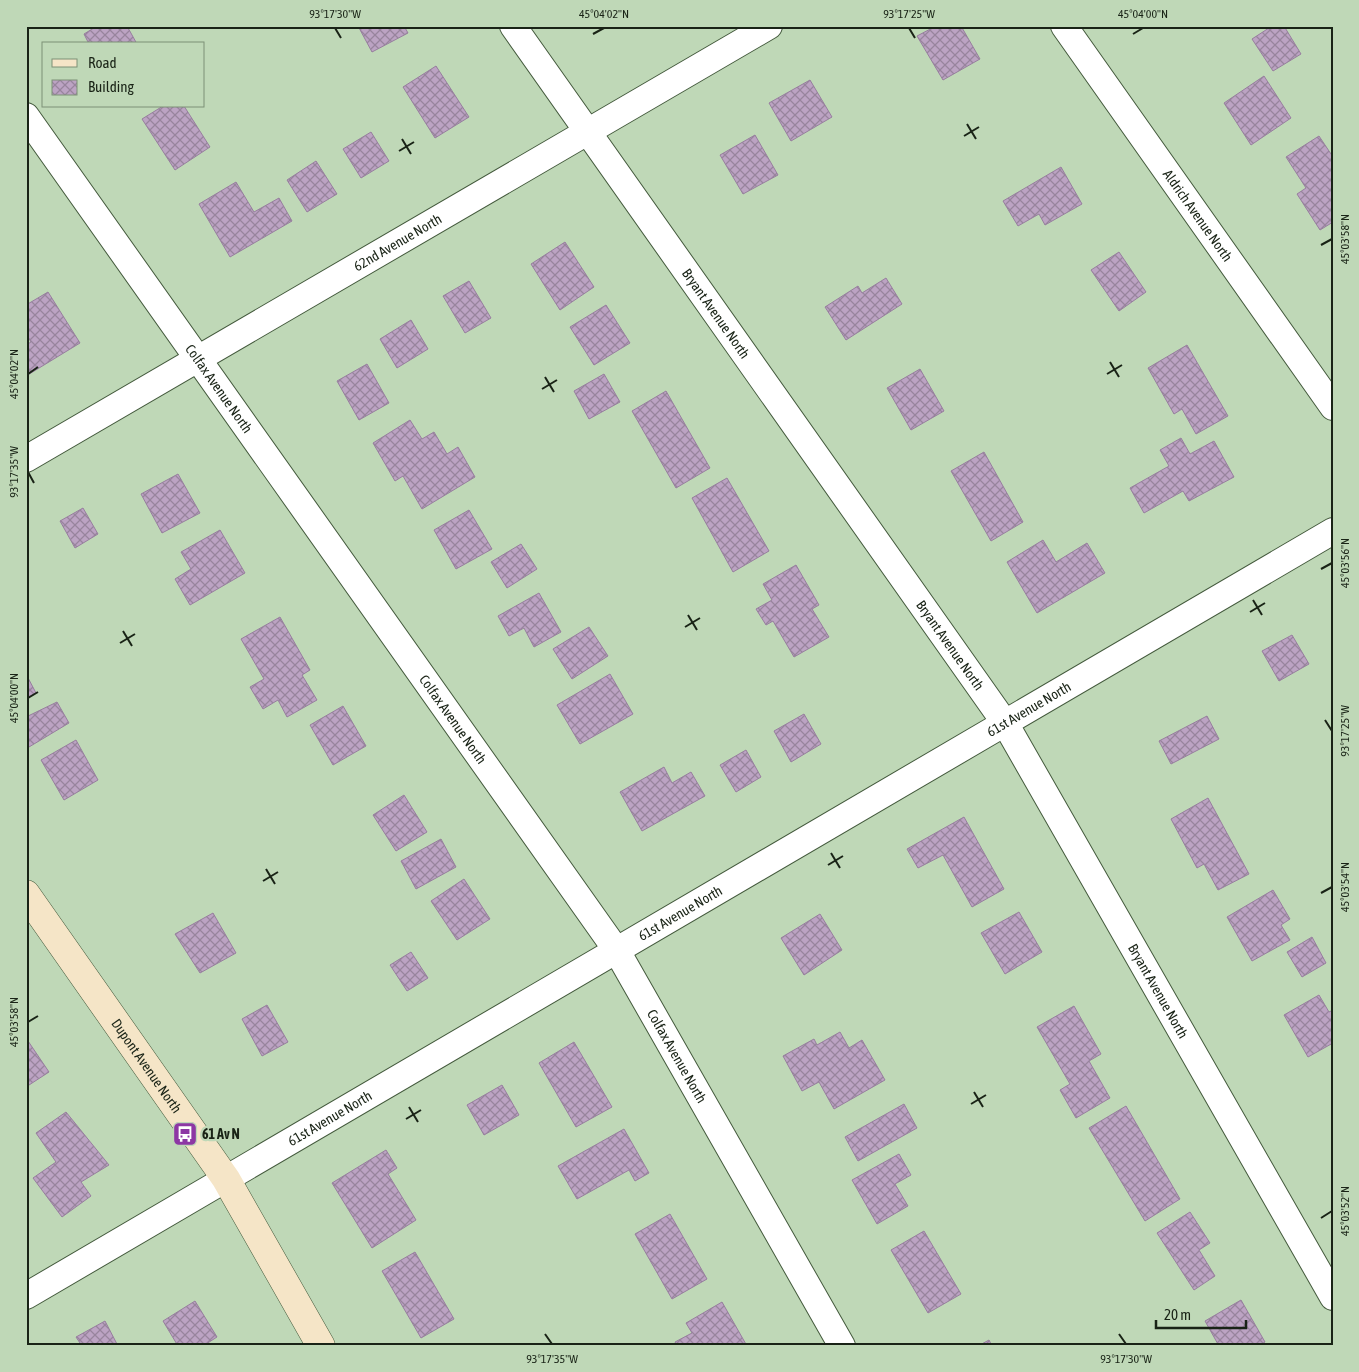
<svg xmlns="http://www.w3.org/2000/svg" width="1359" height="1372" font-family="'Asap Condensed',sans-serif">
	<defs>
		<pattern id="building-cross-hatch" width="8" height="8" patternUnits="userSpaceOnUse" patternTransform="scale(1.25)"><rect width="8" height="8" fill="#bca3c3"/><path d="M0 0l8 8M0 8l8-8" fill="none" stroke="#98849d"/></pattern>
	</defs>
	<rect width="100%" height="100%" fill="#bfd8b7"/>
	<path fill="url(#building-cross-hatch)" stroke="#977f9e" d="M97,26h30l10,18h-48l-5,-10z
		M358,26h46l4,7 -36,19z
		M936,26h25l19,33 -37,21 -26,-44z
		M1272,26h12l17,28 -28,17 -21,-32z
		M436,66l33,51 -34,21 -32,-51z
		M1264,76l27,42 -40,27 -27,-42z
		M810,80l22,37 -41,24 -22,-38z
		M163,106h21l26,41 -35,23 -33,-51z
		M371,132l18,29 -28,17 -18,-29z
		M755,135l23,40 -35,19 -23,-39z
		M1319,136l14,21v65l-13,8 -23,-36 9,-6 -20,-31z
		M316,161l21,33 -30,18 -20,-32z
		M1061,167l21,37 -37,21 -6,-11 -21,12 -15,-25z
		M236,182l18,30 25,-14 13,23 -62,36 -31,-53z
		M565,242l29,45 -34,23 -29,-46z
		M1119,252l27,40 -27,19 -28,-41z
		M886,278l16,26 -56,36 -21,-33 33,-21 4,7z
		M469,281l22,37 -26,15 -22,-37z
		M48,292l32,51 -54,33v-31l5,-3 -5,-8v-29z
		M606,305l24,38 -36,22 -24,-38z
		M411,320l17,29 -31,19 -17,-29z
		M1187,345l41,71 -32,18 -14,-25 -8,5 -26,-46z
		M367,364l22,39 -30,17 -22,-39z
		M920,369l24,42 -33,19 -24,-42z
		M604,374l16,28 -31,17 -15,-28z
		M666,391l44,77 -34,20 -44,-77z
		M410,420l12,19 12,-7 13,22 11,-7 17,30 -53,32 -19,-33 -8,5 -22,-38z
		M1181,438l9,16 24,-13 20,36 -45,24 -6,-10 -39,22 -14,-25 39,-22 -9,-16z
		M984,452l39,70 -32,19 -40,-70z
		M178,474l22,39 -38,20 -21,-39z
		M727,478l42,73 -36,21 -41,-74z
		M83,508l15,26 -23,14 -15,-27z
		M469,510l23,39 -36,20 -22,-39z
		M220,530l25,43 -55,32 -15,-26 16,-10 -10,-17z
		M1043,540l13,22 31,-19 18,30 -68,40 -30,-51z
		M521,544l16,25 -30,19 -16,-26z
		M796,565l23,40 -7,4 17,28 -35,20 -21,-36 -7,4 -10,-16 16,-9 -9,-16z
		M539,593l22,39 -27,15 -10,-19 -15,8 -11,-20z
		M280,617l30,53 -8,5 15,25 -30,17 -9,-17 -15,9 -13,-22 14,-8 -23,-40z
		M589,627l19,29 -36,23 -19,-30z
		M1292,635l17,29 -30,17 -17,-30z
		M26,674l10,19 -10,5z
		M610,674l23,40 -53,30 -23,-39z
		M57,702l12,21 -40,24 -3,-4v-26z
		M343,706l23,40 -33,19 -23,-40z
		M804,714l17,30 -30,18 -17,-31z
		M1207,716l12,23 -48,25 -12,-23z
		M76,740l22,40 -34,20 -23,-40z
		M746,750l15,27 -25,15 -16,-27z
		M664,767l8,16 19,-11 14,24 -63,35 -22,-39z
		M404,795l23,37 -31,19 -23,-36z
		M1208,798l41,76 -31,16 -14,-26 -7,4 -26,-49z
		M964,817l40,72 -32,18 -29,-52 -25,13 -11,-19z
		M441,839l15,28 -40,22 -15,-28z
		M464,879l26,40 -33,21 -26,-39z
		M1273,890l17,29 -9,6 9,15 -38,21 -25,-44z
		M1019,912l23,40 -37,22 -24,-41z
		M213,913l23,40 -36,20 -25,-39z
		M820,914l22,36 -38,25 -23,-37z
		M1312,937l14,26 -24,14 -15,-25z
		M411,952l17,26 -21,13 -17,-26z
		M1319,995l10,17 4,-2v33l-25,14 -24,-42z
		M267,1005l21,37 -26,14 -20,-37z
		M1074,1006l27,48 -12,7 21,37 -34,20 -16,-28 10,-6 -33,-57z
		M840,1032l9,16 13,-8 23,40 -51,29 -15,-27 -17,9 -19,-35 31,-17 3,6z
		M26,1038l23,34 -23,15z
		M574,1042l38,65 -36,20 -37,-64z
		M502,1085l17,30 -35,20 -17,-30z
		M904,1104l13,24 -59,33 -13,-24z
		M1126,1106l54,93 -35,22 -56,-93z
		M66,1112l43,53 -28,17 10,14 -29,21 -29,-39 23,-16 -20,-29z
		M624,1129l25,44 -14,8 -6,-11 -52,29 -19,-33z
		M386,1150l11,18 -9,6 28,46 -44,28 -40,-65z
		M899,1154l12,21 -16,9 13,22 -31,18 -25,-44z
		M1190,1212l20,31 -11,7 16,26 -21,14 -37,-57z
		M670,1214l37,65 -35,20 -37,-65z
		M924,1231l37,63 -33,19 -37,-63z
		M415,1252l39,67 -33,19 -39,-67z
		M1241,1300l24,42 -7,4h-39l-14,-25z
		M195,1301l22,36 -14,9h-25l-15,-25z
		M722,1302l25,44h-70l-2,-4 17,-9 -6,-10z
		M105,1321l13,25h-36l-6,-9z
		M989,1340l3,6h-14z"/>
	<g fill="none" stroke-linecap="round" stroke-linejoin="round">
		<defs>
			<g id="street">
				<path id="s1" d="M513,26l492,697 328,574"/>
				<path id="s2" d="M1064,26l269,381"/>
				<path id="s3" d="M26,116l591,835 225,395"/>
				<path id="s4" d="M26,459l743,-433"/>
				<path id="s5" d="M26,1296l1307,-765"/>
			</g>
			<g id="secondary">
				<path id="s6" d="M26,894l200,285 95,167"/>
			</g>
		</defs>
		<use href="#street" stroke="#445a3d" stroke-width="28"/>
		<use href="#secondary" stroke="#445a3d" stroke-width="29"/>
		<use href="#street" stroke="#fff" stroke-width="26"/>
		<use href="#secondary" stroke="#f5e5c7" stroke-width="28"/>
	</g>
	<path fill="none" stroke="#192316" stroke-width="2" d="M335,28l6,10M909,28l6,10M593,34l11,-6M1133,34l10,-6M967,124l9,15M964,136l15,-9M402,139l9,15M399,151l15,-9M1321,245l11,-6M1110,362l9,15M28,374l10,-7M1107,374l15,-9M545,377l9,15M542,389l15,-9M28,472l6,11M1321,569l11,-6M1253,600l9,15M1250,612l15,-9M688,615l9,15M685,627l15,-9M123,631l9,15M120,643l15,-9M28,698l10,-6M1325,720l7,11M831,853l9,15M828,865l15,-9M266,869l9,15M263,881l15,-9M1321,893l11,-6M28,1022l10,-6M974,1092l9,15M971,1104l15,-9M409,1107l9,15M406,1119l15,-9M1321,1218l11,-7M545,1334l7,10M1119,1334l7,10"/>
	<defs>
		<symbol id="bus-square" viewBox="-11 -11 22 22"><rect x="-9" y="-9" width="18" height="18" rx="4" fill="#8d37a4" stroke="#bfd8b7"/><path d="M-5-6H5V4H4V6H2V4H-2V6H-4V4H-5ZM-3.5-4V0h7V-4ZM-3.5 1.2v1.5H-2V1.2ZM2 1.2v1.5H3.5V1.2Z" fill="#fff"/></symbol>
	</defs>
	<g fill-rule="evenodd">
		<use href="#bus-square" x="171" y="1120" width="28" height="28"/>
	</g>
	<g text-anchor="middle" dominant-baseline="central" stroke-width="4.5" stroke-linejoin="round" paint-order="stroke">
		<g font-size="14" fill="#192316" stroke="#bfd8b7">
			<text stroke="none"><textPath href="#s2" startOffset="232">Aldrich Avenue North</textPath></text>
			<text stroke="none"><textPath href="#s4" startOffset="430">62nd Avenue North</textPath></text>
			<text stroke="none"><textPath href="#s1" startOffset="352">Bryant Avenue North</textPath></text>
			<text stroke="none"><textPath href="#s3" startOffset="334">Colfax Avenue North</textPath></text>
			<text stroke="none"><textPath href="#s1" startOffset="758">Bryant Avenue North</textPath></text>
			<text stroke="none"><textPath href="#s5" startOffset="1162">61st Avenue North</textPath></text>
			<text stroke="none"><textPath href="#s3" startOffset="739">Colfax Avenue North</textPath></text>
			<text stroke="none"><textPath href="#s5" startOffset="758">61st Avenue North</textPath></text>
			<text stroke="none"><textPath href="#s1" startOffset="1162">Bryant Avenue North</textPath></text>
			<text stroke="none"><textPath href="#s3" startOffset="1144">Colfax Avenue North</textPath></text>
			<text stroke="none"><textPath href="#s6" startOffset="210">Dupont Avenue North</textPath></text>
			<text stroke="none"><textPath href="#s5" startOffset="352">61st Avenue North</textPath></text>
		</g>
		<g font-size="14" font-weight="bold" fill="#192316" stroke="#bfd8b7" text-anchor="start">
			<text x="202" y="1134">61 Av N</text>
		</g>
	</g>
	<rect width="1359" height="1372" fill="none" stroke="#bfd8b7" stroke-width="55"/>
	<rect x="42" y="42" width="162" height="65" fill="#bfd8b7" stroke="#7d9077"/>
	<rect x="52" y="59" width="25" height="8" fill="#f5e5c7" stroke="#7d9077"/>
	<text x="88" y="68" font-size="15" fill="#192316">Road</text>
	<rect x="52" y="80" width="25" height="15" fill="url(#building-cross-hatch)" stroke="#7d9077"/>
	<text x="88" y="92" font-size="15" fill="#192316">Building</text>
	<path d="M1156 1320v8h90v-8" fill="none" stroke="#192316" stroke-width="2.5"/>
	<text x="1164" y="1320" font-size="15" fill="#192316" stroke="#bfd8b7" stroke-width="4" paint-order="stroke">20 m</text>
	<rect x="28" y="28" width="1304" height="1316" fill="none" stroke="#192316" stroke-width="2"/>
	<g font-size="12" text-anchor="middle" fill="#192316">
		<text x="335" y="18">93°17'30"W</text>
		<text x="604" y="18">45°04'02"N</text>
		<text x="909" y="18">93°17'25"W</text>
		<text x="1143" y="18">45°04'00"N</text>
		<text transform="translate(1345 239) rotate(-90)" y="4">45°03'58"N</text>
		<text transform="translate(14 374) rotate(-90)" y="4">45°04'02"N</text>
		<text transform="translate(14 472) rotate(-90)" y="4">93°17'35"W</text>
		<text transform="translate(1345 563) rotate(-90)" y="4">45°03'56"N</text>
		<text transform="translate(14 698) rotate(-90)" y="4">45°04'00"N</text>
		<text transform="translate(1345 731) rotate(-90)" y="4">93°17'25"W</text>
		<text transform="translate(1345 887) rotate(-90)" y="4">45°03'54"N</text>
		<text transform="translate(14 1022) rotate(-90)" y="4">45°03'58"N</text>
		<text transform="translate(1345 1211) rotate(-90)" y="4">45°03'52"N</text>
		<text x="552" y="1363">93°17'35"W</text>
		<text x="1126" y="1363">93°17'30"W</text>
	</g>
</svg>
